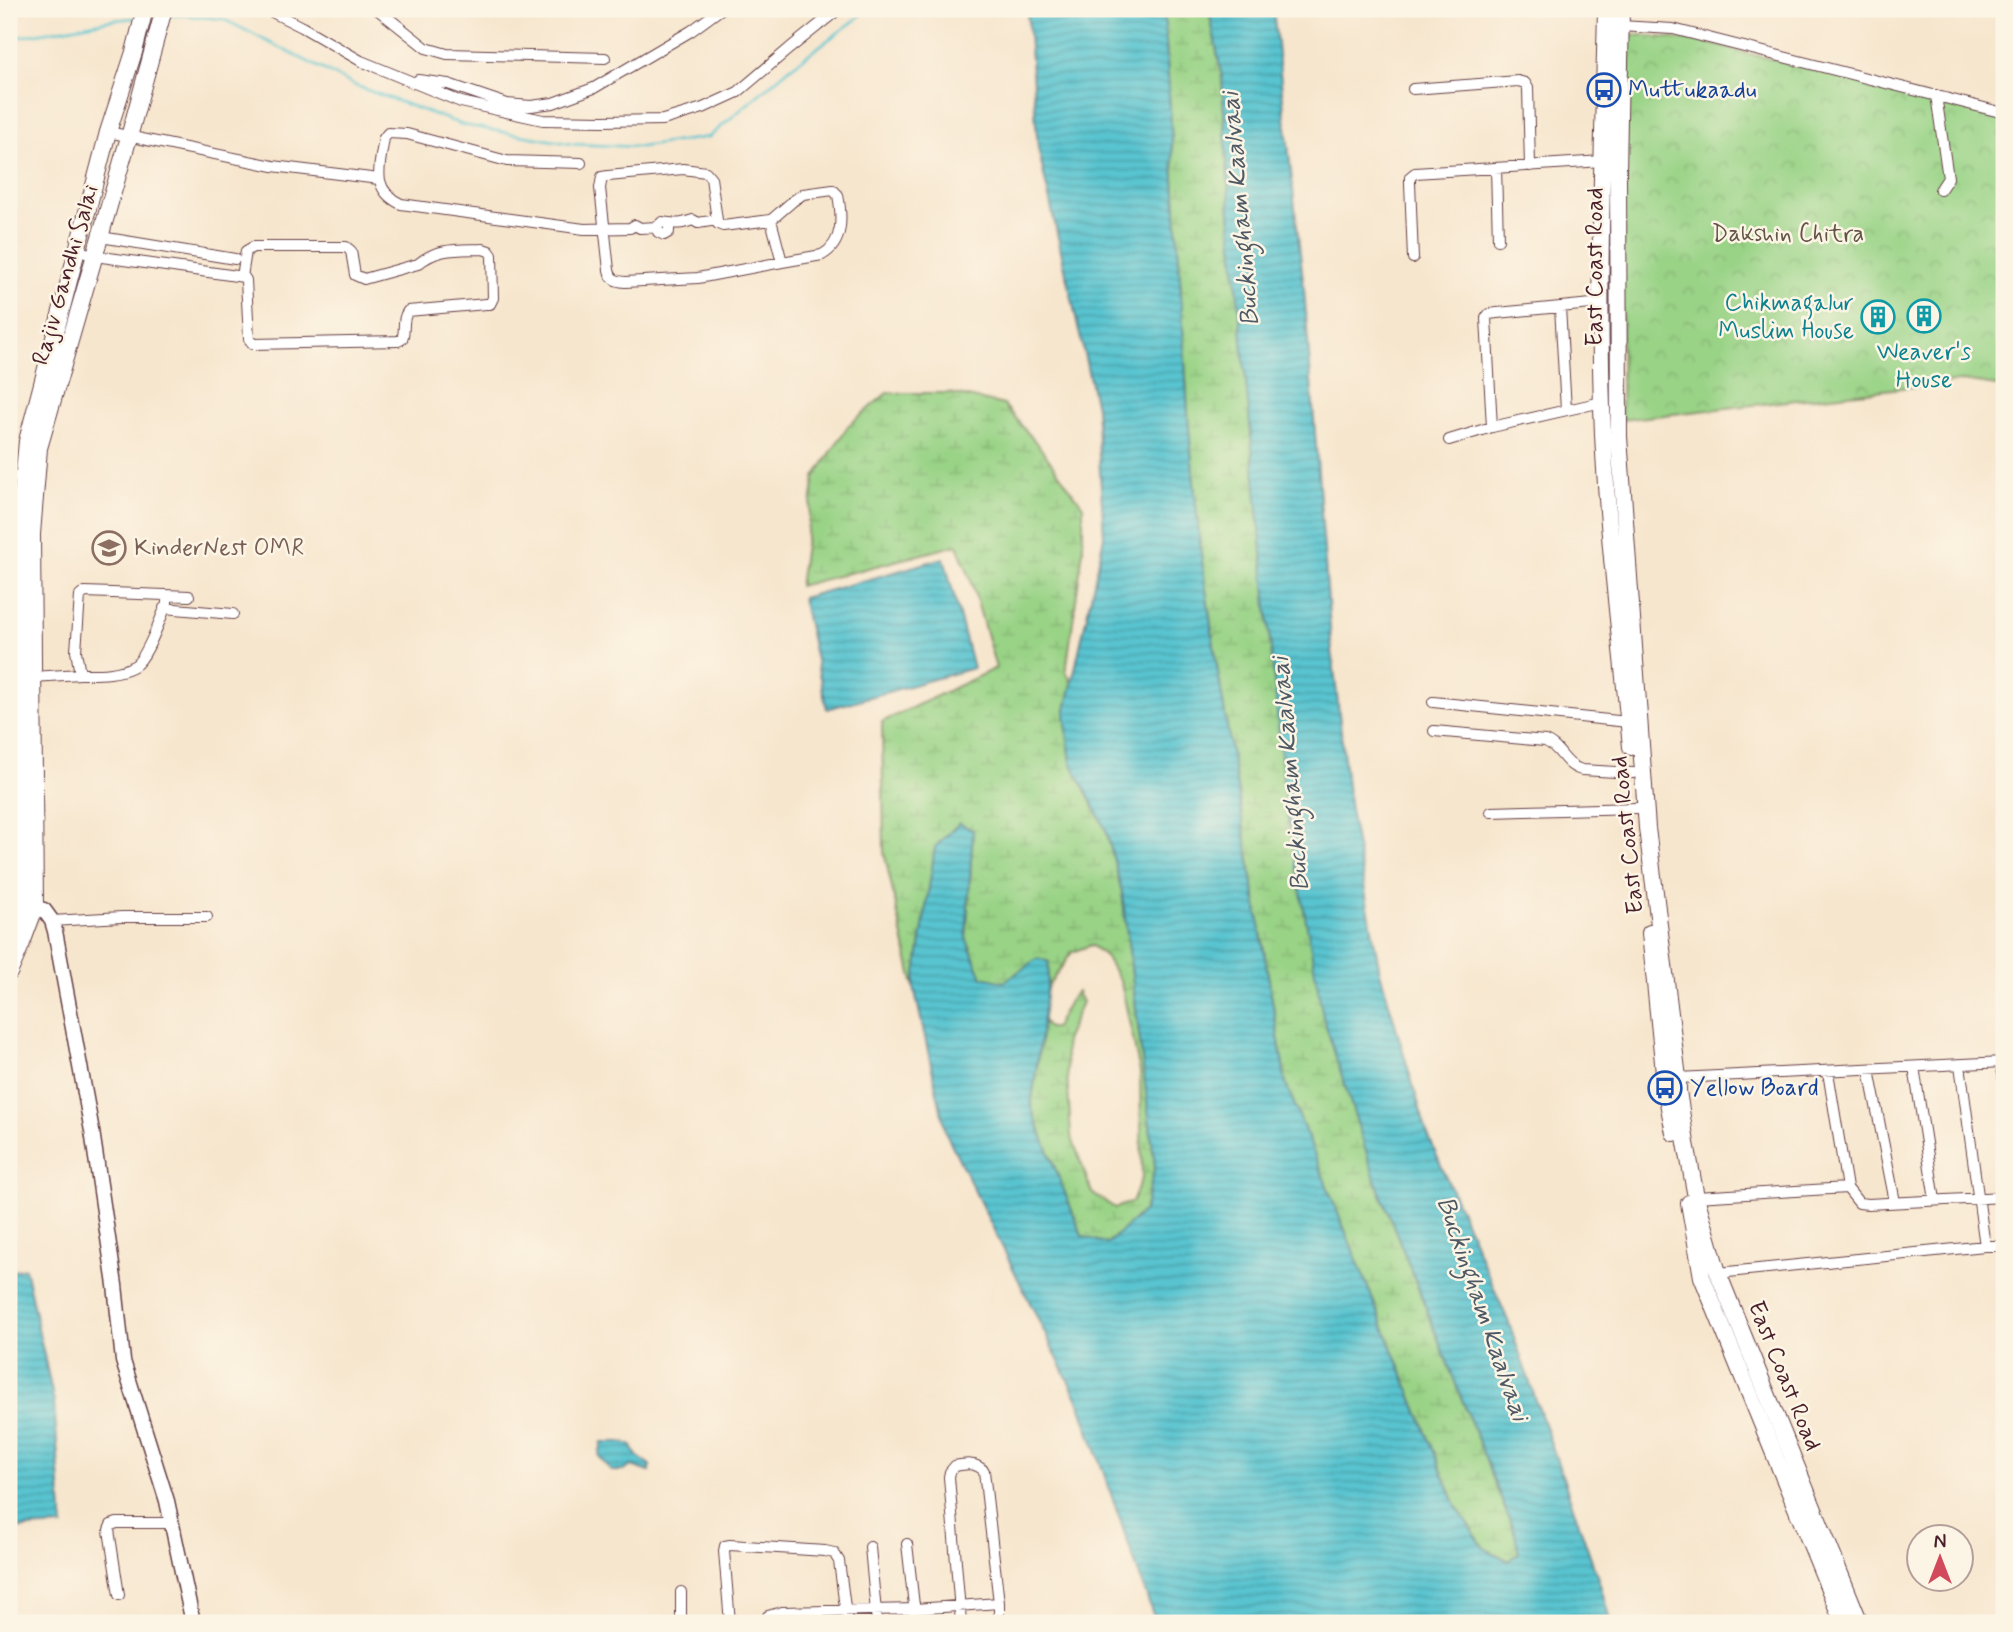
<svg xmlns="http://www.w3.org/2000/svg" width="2013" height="1632" font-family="Mynerve,sans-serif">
	<defs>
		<pattern id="wetland-marsh" width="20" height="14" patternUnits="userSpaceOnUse" patternTransform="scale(1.75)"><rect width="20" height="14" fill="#99d386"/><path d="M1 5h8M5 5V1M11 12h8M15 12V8" fill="none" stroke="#85b574"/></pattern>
		<pattern id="park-crowns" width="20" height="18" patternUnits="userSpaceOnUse" patternTransform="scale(1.75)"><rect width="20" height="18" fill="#99d386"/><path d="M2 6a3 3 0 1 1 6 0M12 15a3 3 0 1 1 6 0" fill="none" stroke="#85b574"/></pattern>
		<pattern id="water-rules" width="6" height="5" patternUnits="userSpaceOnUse" patternTransform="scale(1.75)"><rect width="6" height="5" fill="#58c4d0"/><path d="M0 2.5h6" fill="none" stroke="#4b9fa9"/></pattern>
	</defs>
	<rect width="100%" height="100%" fill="#fcf5e5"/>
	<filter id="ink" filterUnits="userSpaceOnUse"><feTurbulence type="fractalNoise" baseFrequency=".0143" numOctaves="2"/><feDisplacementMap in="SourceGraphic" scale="14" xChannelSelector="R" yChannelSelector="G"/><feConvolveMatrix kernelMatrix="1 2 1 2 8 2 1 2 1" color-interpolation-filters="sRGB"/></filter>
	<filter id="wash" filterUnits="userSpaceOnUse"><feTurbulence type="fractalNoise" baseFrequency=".00686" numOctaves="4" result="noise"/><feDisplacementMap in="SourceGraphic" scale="28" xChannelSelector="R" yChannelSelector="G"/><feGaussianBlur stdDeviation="1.57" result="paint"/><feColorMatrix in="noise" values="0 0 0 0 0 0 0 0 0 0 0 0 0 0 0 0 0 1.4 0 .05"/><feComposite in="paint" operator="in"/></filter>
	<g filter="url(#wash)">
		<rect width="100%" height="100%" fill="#f7e6ce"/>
		<path fill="url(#wetland-marsh)" stroke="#727958" stroke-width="2" d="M1164,9h45l13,69 8,135 145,966 140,355 4,19 -10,8 -25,-13 -28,-42 -170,-422 -70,-424 -16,-113 -11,-118z
			M887,393h62l55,12 35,41 44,60v44l-17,121 6,12 -7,32 6,47 35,68 16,62 33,275 -11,44 -37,33 -25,-8 -51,-129 12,-87 5,8h7l14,-27 8,-9 5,10 -17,39 6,94 21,58 23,15 17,-6 10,-24 -2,-106 -19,-89 -16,-27 -14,-11 -19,7 -25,36 2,-26 -45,20 -22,-4 -16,-40 7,-108 -50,99 -9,58 -30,-135 -2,-130 114,-54 -26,-91 -13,-32 -158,41 16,-109 33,-51z"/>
		<path fill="url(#park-crowns)" stroke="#727958" stroke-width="2" d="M1630,34l73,8 301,75v270l-41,-6 -342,39 2,-250z"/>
		<path fill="url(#water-rules)" stroke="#51727e" stroke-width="2" d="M1027,9h137l25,420 11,118 16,113 70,424 170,422 28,42 25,13 10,-8 -4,-19 -140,-355 -52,-162 -37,-209 -56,-595 -8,-135 -13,-69h64l31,280 27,352 18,163 31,168 47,161 82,190 91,261 11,39h-455l-77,-221 -133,-269 -32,-146 21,-140 24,-24 14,7 -7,108 16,39 22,5 34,-24 11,4 -2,26 -16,119 51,129 25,8 37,-33 11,-44 -33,-275 -16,-62 -35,-68 -6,-47 39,-178 -8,-130 -58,-259z
			M944,558l29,110 -146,41 -25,-111z
			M25,1268l29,134 9,124 -54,3v-257z
			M602,1442h18l11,3 6,11 13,9v7l-18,-6 -9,5h-12l-12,-15z"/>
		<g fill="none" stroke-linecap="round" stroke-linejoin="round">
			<path stroke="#58c4d0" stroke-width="2.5" d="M168,16l13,-1 42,4 133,67 107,39 109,19 69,3 68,-10 82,-70 63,-46 12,-12
				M9,39l103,-19 25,-2"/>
		</g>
	</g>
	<g filter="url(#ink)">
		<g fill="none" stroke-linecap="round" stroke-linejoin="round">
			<defs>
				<path id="street" d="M266,9l36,18 59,34 100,41 82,18 60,1 60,-1 40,-12 35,-16 52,-44 45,-36 1,-3
					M377,9l49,39 21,6 158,4
					M1620,26l53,3 331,84
					M418,80l30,4 59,20 24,2 22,-3 41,-15 97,-57 30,-22
					M1413,89l105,-8 7,2 3,5 2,78
					M1936,95l12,83 -8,12
					M108,132l165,34 106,13
					M581,163l-74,-2 -100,-27 -19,-1 -4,5c-4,28 -14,51 17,66l183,25 46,-1 5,-3 5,3 17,-1 5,-5c14,2 17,3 31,-2l5,3 19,-3
					M1496,168l2,72
					M771,220l11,42 40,-7c22,-12 20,-39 16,-60l-5,-5 -30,4 -10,7 -22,19 -48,6 -5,-2 -1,-4 -6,-42 -5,-6 -23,-3 -75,7 -6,1 -2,11 9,82c2,10 7,11 16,12l73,-4 84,-16
					M657,227l1,5 6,3 5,-3v-8
					M101,237l134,22
					M77,250l18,6 149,21 2,3 3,59 4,5 145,-3 4,-2c4,-9 -1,-19 6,-28l78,-7h4l3,-6 -1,-43 -3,-4 -6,-2c-24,1 -45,-2 -65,15l-54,15 -9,-4 -4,-24 -5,-4h-93l-7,4 -4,26
					M1413,258l-3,-75v-6l5,-4 188,-12
					M1560,307l6,103
					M1492,427l-6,-109 3,-4 8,-1 105,-10
					M1449,440l43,-13 110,-25
					M9,475l14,2
					M85,592l80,3 2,5v4c-7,14 -20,55 -33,62 -16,9 -37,8 -54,8l-4,-23 4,-55z
					M165,595l24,1
					M164,608l69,6
					M33,677l47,-3
					M1433,702l195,20
					M1434,731l111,10c16,6 19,25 37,29l51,3
					M1491,812l146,-4
					M52,921l70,-4h85
					M2001,1063l3,18
					M1960,1065l25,181
					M1914,1067l21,133
					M1869,1070l26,132
					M1828,1072l19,116 12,15 9,1 136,-7
					M1678,1078l326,-16
					M1696,1197l151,-9
					M1718,1273l267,-27h19
					M907,1544l9,79
					M870,1547l7,76
					M119,1595l-10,-65 2,-5 6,-2h55
					M681,1623v-31
					M730,1623l-6,-72 1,-5 5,-1 95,6 9,2 5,8 8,62
					M768,1623v-7l14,-4 133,-3 84,-6v20
					M961,1623l-12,-146 1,-5 5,-6c10,-2 21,-4 29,5l15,132"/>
				<path id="secondary" d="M24,905l20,5 8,11 3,10 37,200 23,154 8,76 44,140 26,122"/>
				<path id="primary" d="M1606,9c-3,141 -9,284 -3,425 5,105 18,209 28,313
					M1621,9l-3,162 1,266 28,391 31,250v13l8,52 10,54 22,76 142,350
					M1650,933l16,159 8,41
					M9,936l11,-32 -2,-369 9,-94 81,-309 26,-80 11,-43
					M9,973l13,-30 13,-35 -3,-374 7,-86 90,-311 35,-128
					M1689,1203l13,74 141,346"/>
			</defs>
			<use href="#street" stroke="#643d43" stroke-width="12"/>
			<use href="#secondary" stroke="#643d43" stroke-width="17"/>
			<use href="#primary" stroke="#643d43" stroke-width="18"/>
			<use href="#street" stroke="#fff" stroke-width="10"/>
			<use href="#secondary" stroke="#fff" stroke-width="14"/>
			<use href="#primary" stroke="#fff" stroke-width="16"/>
		</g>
	</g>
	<defs>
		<symbol id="bus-ring" viewBox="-11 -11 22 22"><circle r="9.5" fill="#fcf5e5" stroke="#1a4fb4" stroke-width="1.5"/><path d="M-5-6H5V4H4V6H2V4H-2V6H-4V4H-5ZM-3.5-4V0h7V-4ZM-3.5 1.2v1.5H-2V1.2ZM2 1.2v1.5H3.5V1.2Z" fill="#1a4fb4"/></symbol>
		<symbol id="building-ring" viewBox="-11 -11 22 22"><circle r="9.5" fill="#fcf5e5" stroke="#0f9aa8" stroke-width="1.5"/><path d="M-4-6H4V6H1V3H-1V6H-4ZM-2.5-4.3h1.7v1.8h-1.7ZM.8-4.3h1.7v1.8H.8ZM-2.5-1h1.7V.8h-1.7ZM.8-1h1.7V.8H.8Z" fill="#0f9aa8"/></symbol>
		<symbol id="school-ring" viewBox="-11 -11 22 22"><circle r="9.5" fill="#fcf5e5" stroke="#8d6e63" stroke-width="1.5"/><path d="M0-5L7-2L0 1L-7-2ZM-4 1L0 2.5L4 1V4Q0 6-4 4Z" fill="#8d6e63"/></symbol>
	</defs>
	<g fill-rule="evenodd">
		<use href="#bus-ring" x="1585" y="71" width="38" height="38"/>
		<use href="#building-ring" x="1905" y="297" width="38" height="38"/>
		<use href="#building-ring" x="1859" y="298" width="38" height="38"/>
		<use href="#school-ring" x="90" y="529" width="38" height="38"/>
		<use href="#bus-ring" x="1646" y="1069" width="38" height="38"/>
	</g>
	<g text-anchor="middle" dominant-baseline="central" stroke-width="5" stroke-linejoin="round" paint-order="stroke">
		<g font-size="24" fill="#164399" stroke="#fcf5e5" text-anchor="start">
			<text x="1628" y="90">Muttukaadu</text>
			<text x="1690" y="1088">Yellow Board</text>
		</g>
		<g font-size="24" fill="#625546" stroke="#fcf5e5">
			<text x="1788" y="234">Dakshin Chitra</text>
		</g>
		<g font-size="24" fill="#4a1f2b" stroke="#fcf5e5">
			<text transform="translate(1595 267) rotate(-90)">East Coast Road</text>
			<text transform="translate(66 275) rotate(-74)">Rajiv Gandhi Salai</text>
			<text transform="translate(1628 835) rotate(-96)">East Coast Road</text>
			<text transform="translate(1784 1376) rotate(68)">East Coast Road</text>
		</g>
		<g font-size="24" fill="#0d838f" stroke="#fcf5e5" text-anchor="end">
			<text x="1854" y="303">Chikmagalur<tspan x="1854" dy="28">Muslim House</tspan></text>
			<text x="1924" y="352" text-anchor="middle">Weaver's<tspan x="1924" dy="28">House</tspan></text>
		</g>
		<g font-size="24" fill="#785e54" stroke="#fcf5e5" text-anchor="start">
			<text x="134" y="548">KinderNest OMR</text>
		</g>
		<g font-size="26" font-style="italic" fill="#4f5965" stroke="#fcf5e5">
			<text transform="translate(1241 209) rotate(-95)">Buckingham Kaalvaai</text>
			<text transform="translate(1291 774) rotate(-95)">Buckingham Kaalvaai</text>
			<text transform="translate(1482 1309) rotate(71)">Buckingham Kaalvaai</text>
		</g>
	</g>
	<rect width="2013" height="1632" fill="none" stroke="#fcf5e5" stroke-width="35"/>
	<g transform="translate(1940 1558)"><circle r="33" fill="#fcf5e5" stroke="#b59f9b" stroke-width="2"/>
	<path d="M0-5L12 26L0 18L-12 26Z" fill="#d1495b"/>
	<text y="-10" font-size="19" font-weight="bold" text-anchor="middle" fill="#4a1f2b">N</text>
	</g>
</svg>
